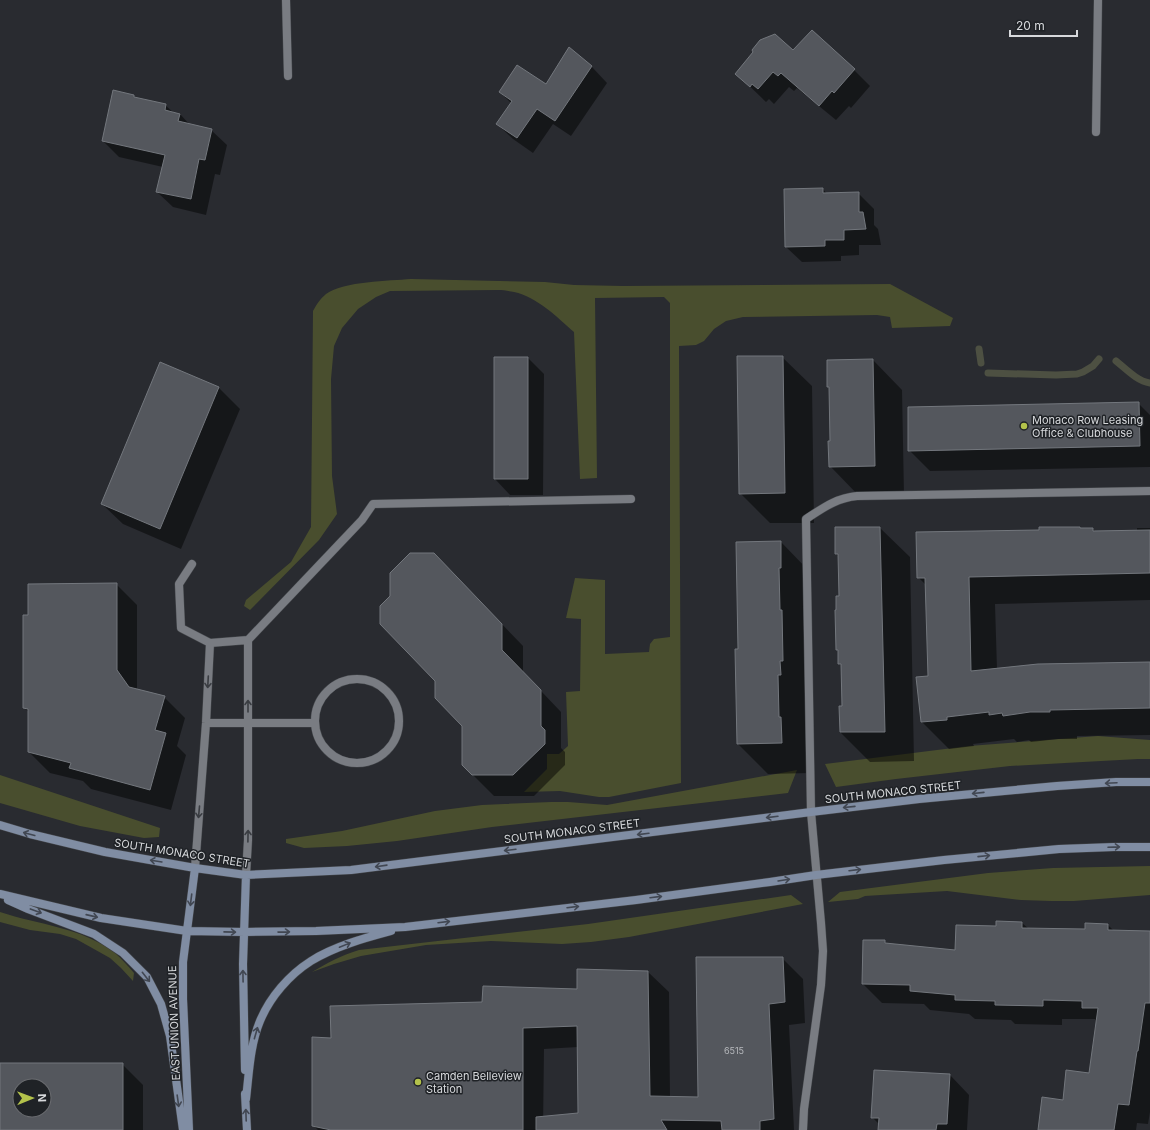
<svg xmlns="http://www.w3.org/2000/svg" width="1150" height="1130" font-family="Inter,sans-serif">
	<rect width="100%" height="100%" fill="#292b30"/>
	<path fill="#494e2e" d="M411,279l134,3 29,3 49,1 267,-2 63,34 -3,8 -58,2 -2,-11 -13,-2 -134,2 -17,4 -12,8 -10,12 -8,4 -17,1 2,437 -72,14h-10l-39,-6 -36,1 23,-23v-15h12l9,-8 -2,-54 14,-1 1,-72 -15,-1 9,-40 30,2v74l44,-2 1,-8 4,-5 16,-2v-334l-6,-6 -69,1 2,180 -17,1 -6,-147c-17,-15 -37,-35 -60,-40 -5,-1 -11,-2 -16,-2l-108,1 -14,6 -18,12 -16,19 -8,18 -3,33 1,97 5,38 -18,26 -69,70 -6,-4 2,-6 45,-38 20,-35 2,-216c4,-7 7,-12 13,-17 18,-13 63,-13 85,-15z
		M1098,736l52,4v19h-12l-128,7 -114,13 -60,8 -11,-23 144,-18z
		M797,770l-9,23 -296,34 -95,14 -50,5 -43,2 -18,-5v-4l56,-8 93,-20 47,-6 69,-3h17l39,3z
		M0,775l160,53 -1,9 -15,1 -64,-12 -80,-23z
		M1150,866v29l-76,6h-23l-30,-1 -74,-9 -66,4 -16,1 -7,3 -30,3 12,-10 148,-19 65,-5z
		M791,895l12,9 -174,33 -38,5 -29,2 -71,-3 -65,4 -65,11 -27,8 -22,8c17,-10 28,-16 47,-22l229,-26z
		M0,912c39,13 81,15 115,41 7,6 13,13 19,20l-1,8 -12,-13 -11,-10 -34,-19 -16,-5 -30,-4 -30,-8z"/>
	<path fill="#0007" fill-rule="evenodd" d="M569,49l23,18 15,16 -36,53 -18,-12 -20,29 -20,-14 -16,-15 14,-21 -11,-11 47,-6z
		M793,52l61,18 16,16 -19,22 -2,-2 -13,14 -39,-32 -3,3 -5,-4 -15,17 -5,-5 -3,3 -29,-28z
		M134,96l2,2 29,7 9,8 6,1 10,11 21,5 16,15 -7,30 -5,-1 -9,41 -33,-8 -16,-15 6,-25 -44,-10 -16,-16z
		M823,189l4,5 31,-1 16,16v16l4,4 3,16h-22v10l-18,1v5l-39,1 -16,-15z
		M782,357l30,29 2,137h-44l-30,-30z
		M495,358h33l16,16 -1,121h-33l-15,-16z
		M873,360l29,30 2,105 -45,1 -29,-30 1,-24 -1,-53 -2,-2v-26z
		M161,363l58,25 21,21 -59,140 -58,-25 -21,-20z
		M1138,403l12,12v52l-220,4 -21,-21z
		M880,528l30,29 4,204 -44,1 -30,-30 3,-25 -1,-41 -3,-2v-12l-2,-2 3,-53 -1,-40 -3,-3z
		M1137,528h13v72l-155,4 2,65 153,-6v72l-73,1v3h-19l-27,3 -2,-2 -12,2 -3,-3 -41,5 1,2 -25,3 -27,-27 7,-45 -2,-91 -9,-9 163,-48h12l3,3 41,-1z
		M781,542l29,30 1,201 -43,1 -30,-30 1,-94z
		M434,554l89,92v26l38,40v36l4,4v13l-31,31h-40l-31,-31v-40z
		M116,584l21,21v85l27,7 21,21 -8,28 9,9 -15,55 -80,-21 -8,-8 -33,-8 -21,-21v-40l-5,-4 5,-92z
		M997,922l25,1 7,6 57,1 22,-5 6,6 36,1v180l-2,12 -11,-1 -1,7h-97l24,-29 27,-27 7,-52 -2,-3h-33v6l-47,-1 -4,-4 -36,-1 -6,-5 -39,-4 -6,-6 -42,-1 -19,-19 21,-43 3,3 69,7 41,-24z
		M782,958l21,21 2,44 -16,2 5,105h-237l22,-16 -1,-67 -34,2 -1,81h-225l-5,-5 19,-86 151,-36 95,-13 70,-18 21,20 1,105 29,1z
		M0,1064h122l21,21v45h-143zM20,1086h24v24h-24z
		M950,1075l19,20 -2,35h-88v-6l-7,-7z"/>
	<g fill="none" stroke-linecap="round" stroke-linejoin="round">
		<path stroke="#4d5042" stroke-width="7" d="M979,349l2,14
			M1116,361c10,8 21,20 34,22
			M988,373l68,2 21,-1 6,-2 10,-6 6,-7"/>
	</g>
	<path fill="#54575d" stroke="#73777d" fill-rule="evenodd" d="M812,30l43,39 -21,24 -2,-2 -13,15 -38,-33 -3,3 -5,-4 -15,17 -6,-5 -2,3 -15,-13 18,-22 -1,-2 8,-10 15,-6 18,16z
		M569,47l23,19 -37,55 -18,-12 -20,29 -21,-14 16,-23 -13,-9 18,-27 29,19z
		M113,90l21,5v2l32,7 -1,6 15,4 -2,7 34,8 -7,31 -6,-1 -8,40 -35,-7 9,-37 -63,-14z
		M823,188v5l36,-1v20h4l3,17 -22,1v10h-19v6l-40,1 -1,-58z
		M737,356h46l2,137 -46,1z
		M494,357h34v122h-34z
		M873,359l2,107 -46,1 -1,-26h2l-1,-54h-2v-27z
		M160,362l59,25 -59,142 -59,-25z
		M1139,402l1,44 -232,5v-44z
		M835,527h45l5,205h-45l-1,-26h3l-1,-42h-3v-14h-2l-1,-40h1v-14h3l-1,-42h-3z
		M1039,527h41v1h13v3l57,-1v43l-181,4 2,94 67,-7 112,-2v46l-100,2v2h-20l-27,4 -1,-3 -13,2v-3l-42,5v3l-26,2 -5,-45 12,-1 -3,-98h-8l-1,-46 123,-2z
		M781,541v27h-2l1,42h2l1,51h-3l1,14h-3l1,42h2l1,26 -45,1 -2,-95h3l-2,-107z
		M410,553h24l68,71v26l39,40v36l4,4v14l-32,31h-41l-10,-10v-39l-27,-28v-17l-55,-57v-18l10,-10v-23z
		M117,583v87l12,17 36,9 -10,34 11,3 -16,57 -81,-22 2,-5 -43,-11v-43l-5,-1v-93h5v-31z
		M996,921l26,1v6l63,1v-6l23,1v6l42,1v72h-5l-7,48h-1l-8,54 -11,-1 -4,26h-76l4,-33 21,3 3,-30 23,3 9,-65h-16v-7l-39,-1v6l-48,-1v-4l-40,-1v-5l-45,-4v-6l-48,-1 1,-44h22v3l70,7 1,-25 40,1z
		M696,957h87l2,45 -16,2 5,115 -14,2v9h-38l-1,-9 -60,-1 6,10h-131v-13l42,-4 -1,-87 -54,2v102h-192l-19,-4v-89l19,1 -1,-32 152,-4 1,-16 94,3v-20l71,2 2,125 48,1z
		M0,1063h123v67h-123zM20,1086h24v24h-24z
		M874,1070l76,4 -3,50h-10l-1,6h-58l1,-12h-8z"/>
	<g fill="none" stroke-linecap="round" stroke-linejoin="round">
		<defs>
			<path id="lane" d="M192,564l-13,20 2,44 29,15 38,-3 114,-120 11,-16 258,-5
				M315 721a42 42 0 1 1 84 0a42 42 0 1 1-84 0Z
				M206,723h109
				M195,868l11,-145 4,-80
				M246,875l2,-35v-200
				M803,1130l1,-21 17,-124 2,-34 -2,-28 -10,-111 -5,-293c17,-11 30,-21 51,-23l293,-5"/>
			<path id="street" d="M286,0l2,76
				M1096,132l2,-132"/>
			<path id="secondary" d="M0,825l30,9 75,18 90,16 51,7 105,-5 460,-58 108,-13 138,-13 59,-4h34
				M0,894l101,24 86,13 58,1 71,-1 89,-4 231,-27 134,-18 46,-7 128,-15 115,-11 55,-2h36
				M8,900l20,9 66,25 29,19 24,24 14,27 9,32 13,94
				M245,1070l-2,-106 3,-89
				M245,1094l2,36
				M246,1099c3,-26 4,-54 14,-78 10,-24 29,-46 51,-60 24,-15 54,-23 80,-30
				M189,1130l-6,-131v-37l12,-94"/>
		</defs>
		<use href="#lane" stroke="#44474b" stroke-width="9"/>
		<use href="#street" stroke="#44474b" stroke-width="9"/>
		<use href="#secondary" stroke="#44474b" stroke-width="9"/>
		<use href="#lane" stroke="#797c82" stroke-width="8"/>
		<use href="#street" stroke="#797c82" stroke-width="8"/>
		<use href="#secondary" stroke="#808da3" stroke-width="8"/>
	</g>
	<defs><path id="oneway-shaft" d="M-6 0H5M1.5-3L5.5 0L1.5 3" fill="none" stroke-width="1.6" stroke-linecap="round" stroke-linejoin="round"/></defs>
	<g stroke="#3a3d42">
		<use href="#oneway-shaft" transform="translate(208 682) rotate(93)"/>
		<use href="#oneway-shaft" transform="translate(248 706) rotate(-90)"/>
		<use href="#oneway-shaft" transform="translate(199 812) rotate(95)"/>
		<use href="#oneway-shaft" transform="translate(248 836) rotate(-89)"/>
	</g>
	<g stroke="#414752">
		<use href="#oneway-shaft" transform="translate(1111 783) rotate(177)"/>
		<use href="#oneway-shaft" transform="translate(978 793) rotate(174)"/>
		<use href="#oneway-shaft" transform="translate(849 807) rotate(174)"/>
		<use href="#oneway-shaft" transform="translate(772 817) rotate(173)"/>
		<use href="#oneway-shaft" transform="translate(29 834) rotate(-165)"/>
		<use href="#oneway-shaft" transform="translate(643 834) rotate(173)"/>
		<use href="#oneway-shaft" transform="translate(1114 847) rotate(-2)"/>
		<use href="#oneway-shaft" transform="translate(510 850) rotate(173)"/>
		<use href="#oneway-shaft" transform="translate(984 856) rotate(-6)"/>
		<use href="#oneway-shaft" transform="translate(156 861) rotate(-171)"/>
		<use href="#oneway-shaft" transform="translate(381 866) rotate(172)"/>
		<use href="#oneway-shaft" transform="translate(855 870) rotate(-7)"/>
		<use href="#oneway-shaft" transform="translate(784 880) rotate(-9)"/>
		<use href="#oneway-shaft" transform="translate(656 897) rotate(-7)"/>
		<use href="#oneway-shaft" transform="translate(191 900) rotate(97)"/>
		<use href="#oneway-shaft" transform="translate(573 907) rotate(-7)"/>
		<use href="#oneway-shaft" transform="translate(36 911) rotate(20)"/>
		<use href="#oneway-shaft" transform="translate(92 916) rotate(13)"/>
		<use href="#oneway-shaft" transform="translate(444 922) rotate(-7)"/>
		<use href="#oneway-shaft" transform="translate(230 932) rotate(1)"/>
		<use href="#oneway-shaft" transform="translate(284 932) rotate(-1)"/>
		<use href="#oneway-shaft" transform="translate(345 945) rotate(-22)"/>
		<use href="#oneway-shaft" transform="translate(243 976) rotate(-91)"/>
		<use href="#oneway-shaft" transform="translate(146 977) rotate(52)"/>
		<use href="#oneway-shaft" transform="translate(256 1033) rotate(-74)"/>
		<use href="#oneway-shaft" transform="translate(178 1101) rotate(82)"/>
		<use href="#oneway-shaft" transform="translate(246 1115) rotate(-92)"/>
	</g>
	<g fill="#b3c24b" stroke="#1f2226" stroke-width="1.5">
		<circle cx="1024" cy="426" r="4"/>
		<circle cx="418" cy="1082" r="4"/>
	</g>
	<g text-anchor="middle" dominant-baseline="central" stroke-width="3" stroke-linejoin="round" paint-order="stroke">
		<g font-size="9" fill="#b6b8bc">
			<text x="734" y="1050">6515</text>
		</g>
		<g font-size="11" fill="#d7d9dc" stroke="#1f2226" text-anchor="start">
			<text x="1032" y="420">Monaco Row Leasing<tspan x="1032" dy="13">Office &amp; Clubhouse</tspan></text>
			<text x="426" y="1076">Camden Belleview<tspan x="426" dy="13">Station</tspan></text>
		</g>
		<g font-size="11" fill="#d7d9dc" stroke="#1f2226">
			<text transform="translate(893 792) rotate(-6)">SOUTH MONACO STREET</text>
			<text transform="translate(572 831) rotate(-7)">SOUTH MONACO STREET</text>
			<text transform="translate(182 853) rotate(9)">SOUTH MONACO STREET</text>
			<text transform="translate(174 1023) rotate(-92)">EAST UNION AVENUE</text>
		</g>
	</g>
	<g transform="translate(32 1098) rotate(89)"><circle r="19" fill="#1f2226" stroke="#696b6f"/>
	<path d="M0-3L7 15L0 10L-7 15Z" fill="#b3c24b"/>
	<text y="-6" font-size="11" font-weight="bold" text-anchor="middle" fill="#d7d9dc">N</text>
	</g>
	<path d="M1010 30v6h67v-6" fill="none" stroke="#d7d9dc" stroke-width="2"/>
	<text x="1016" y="30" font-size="12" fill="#d7d9dc" stroke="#1f2226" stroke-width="3" paint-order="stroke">20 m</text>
</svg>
